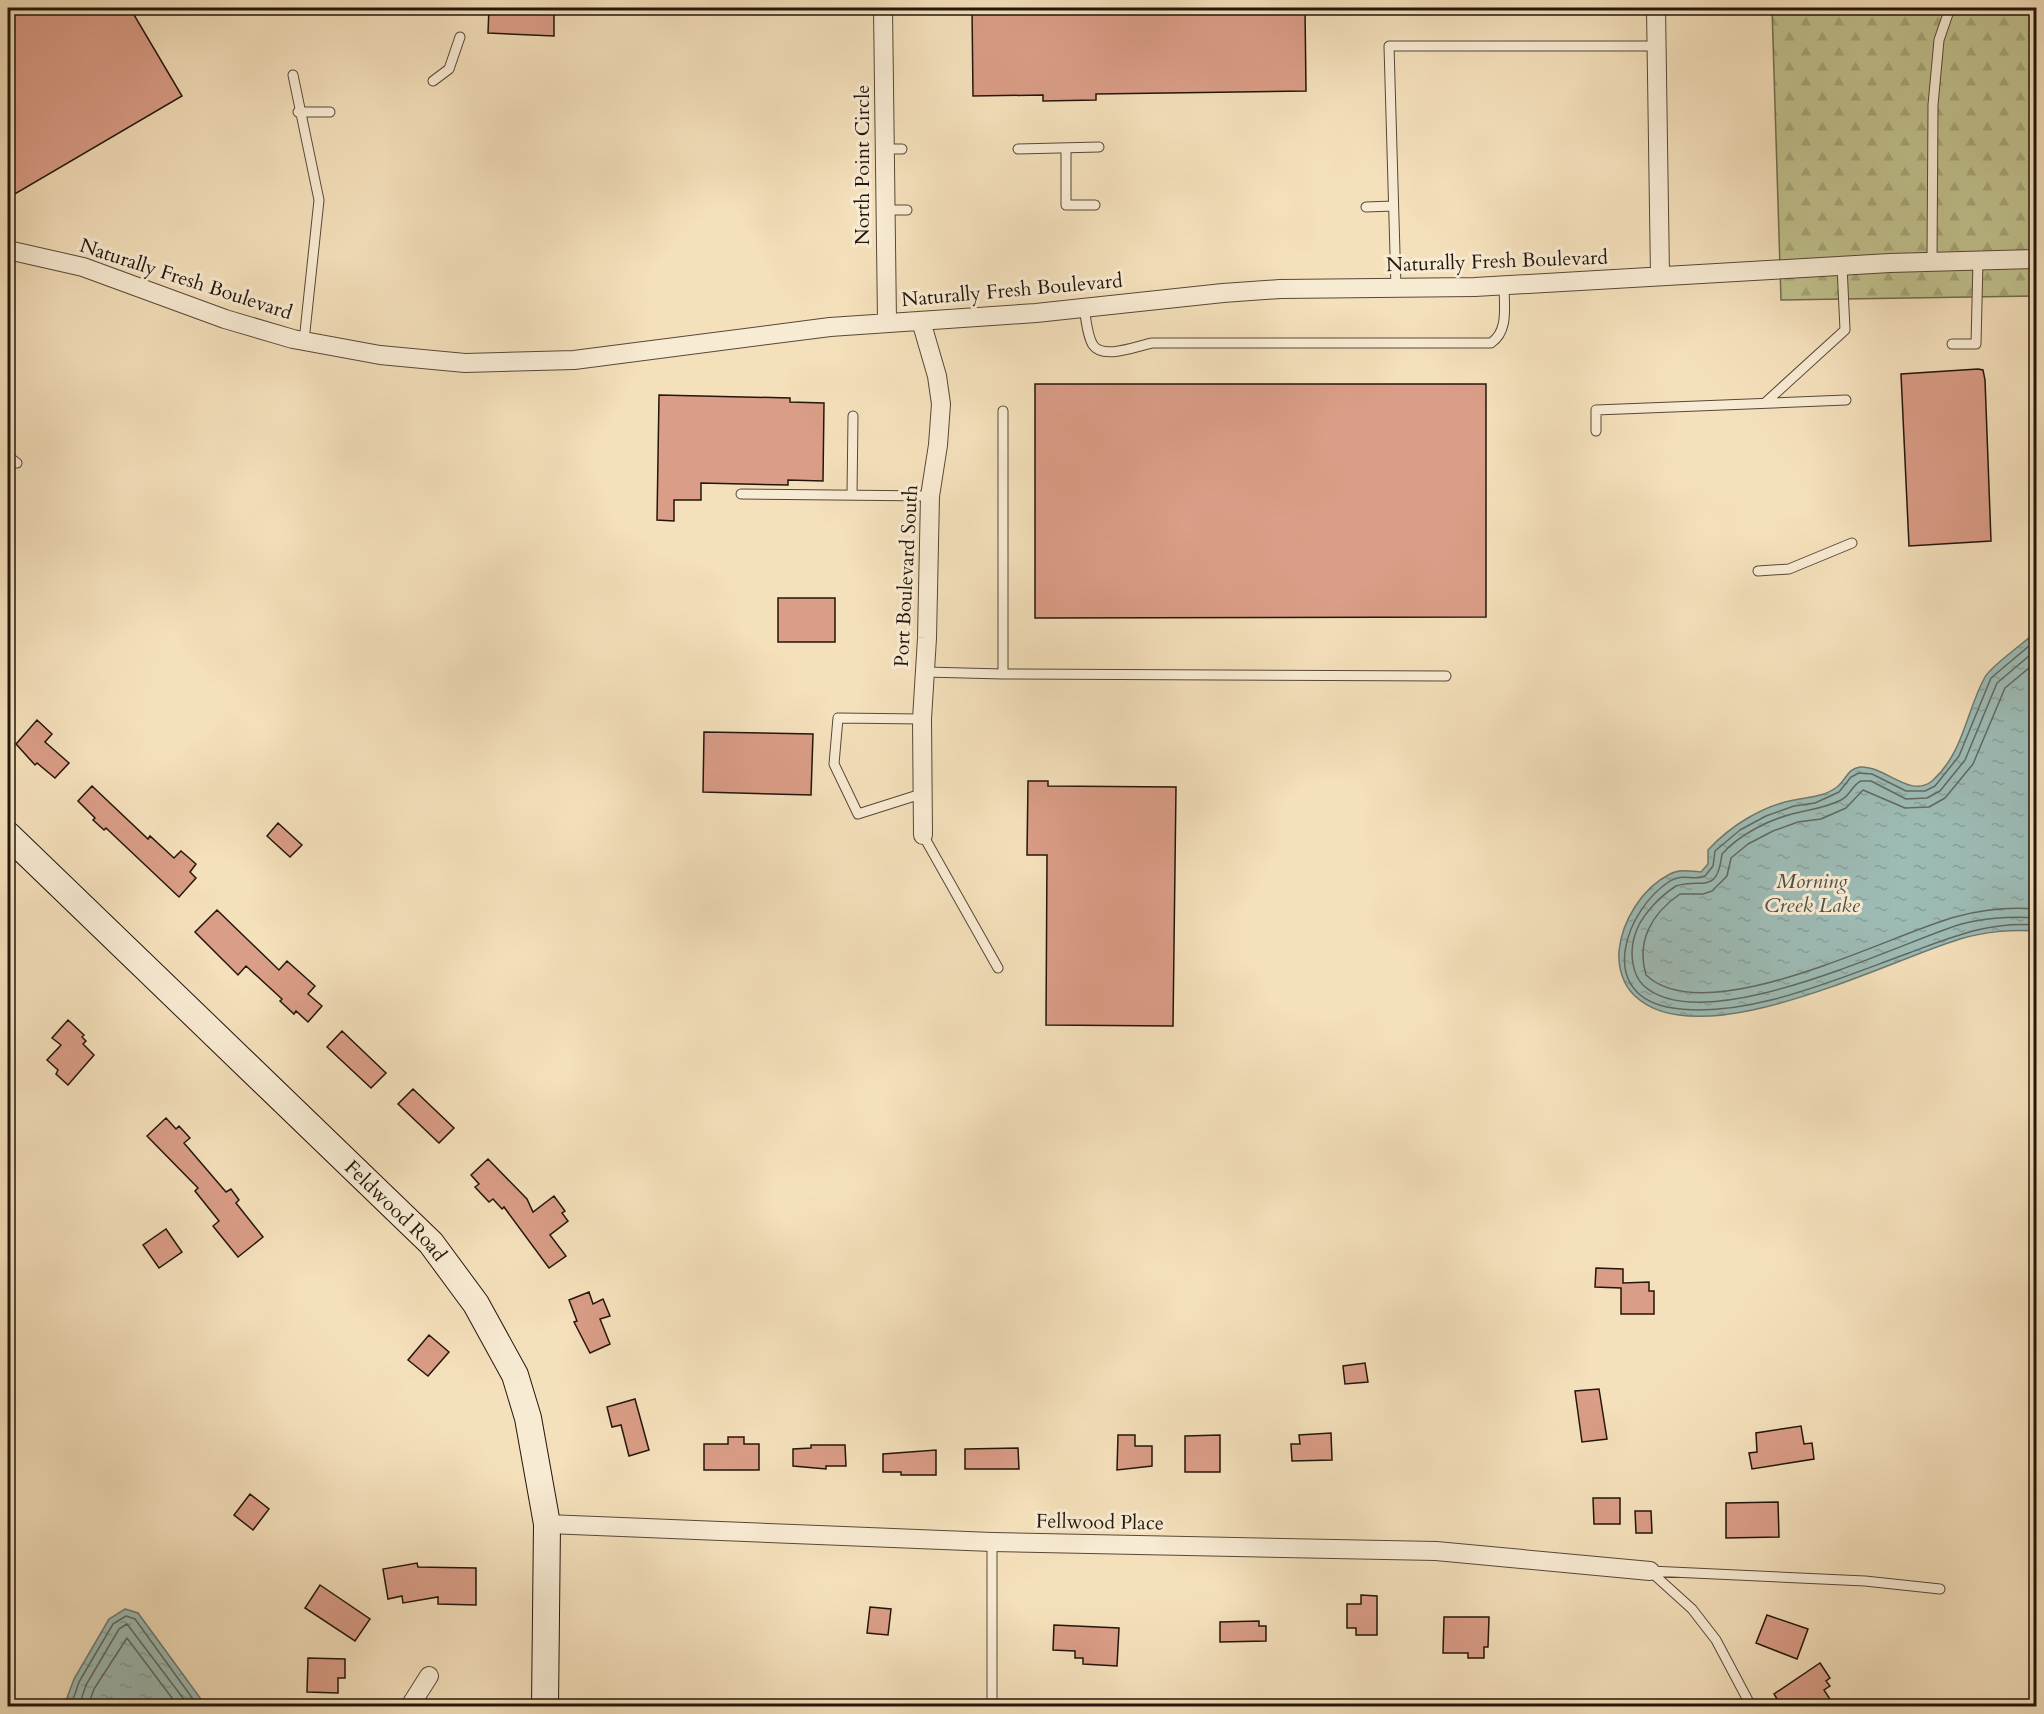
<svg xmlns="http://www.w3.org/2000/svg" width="2044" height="1714" font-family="Cardo,serif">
	<defs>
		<pattern id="forest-firs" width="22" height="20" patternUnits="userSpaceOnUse" patternTransform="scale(1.5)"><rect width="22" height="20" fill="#c0c18d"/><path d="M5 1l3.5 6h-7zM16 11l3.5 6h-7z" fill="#a5a578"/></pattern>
		<pattern id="water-ripples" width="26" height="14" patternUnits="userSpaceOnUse" patternTransform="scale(1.5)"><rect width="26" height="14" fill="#9dbcb6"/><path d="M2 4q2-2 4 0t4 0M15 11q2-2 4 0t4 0" fill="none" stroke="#87a19b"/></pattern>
	</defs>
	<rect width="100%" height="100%" fill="#f4e0bb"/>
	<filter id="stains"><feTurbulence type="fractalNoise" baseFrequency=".00333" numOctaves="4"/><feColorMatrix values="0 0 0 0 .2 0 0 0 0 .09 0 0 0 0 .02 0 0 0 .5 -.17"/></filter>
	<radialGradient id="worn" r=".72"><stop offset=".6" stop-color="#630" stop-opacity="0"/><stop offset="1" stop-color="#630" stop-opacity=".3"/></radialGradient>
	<path fill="url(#forest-firs)" stroke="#726c4c" stroke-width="1.5" d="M1772,8h264v288l-255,4z"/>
	<path fill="url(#water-ripples)" stroke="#6c7a72" stroke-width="1.5" d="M2036,632v299c-24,-2 -53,1 -76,8 -73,22 -260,119 -325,57 -12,-11 -17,-28 -16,-45 3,-30 23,-63 51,-77 9,-5 20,-3 31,-2l7,-8v-14c22,-24 54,-44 86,-50 14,-3 30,-3 43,-13 9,-7 10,-18 23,-20 24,-2 50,32 72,14 32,-28 34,-70 53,-104 6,-11 40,-35 51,-45z
		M125,1609l13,4 68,93h-142l10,-27 35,-60z"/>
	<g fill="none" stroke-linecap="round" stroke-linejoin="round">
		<path stroke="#606960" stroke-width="1.5" d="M2036,640l-45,38 -32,78 -24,30 -10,5h-19l-34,-17 -13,-1 -8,4 -12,15 -24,11 -21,3 -28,10 -26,14 -25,21 -2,15 -8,10c-11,5 -23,-3 -35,5 -44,28 -74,111 -3,126 75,15 172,-29 242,-54 43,-16 81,-32 127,-28
			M2036,650l-39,33 -32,77 -25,31 -13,7 -21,1 -35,-18h-10c-9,4 -11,15 -20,19 -16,8 -29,9 -45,13 -26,6 -56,21 -74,41 -5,41 -19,24 -46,32 -17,11 -37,31 -42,52 -4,15 -2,36 9,47 58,55 246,-37 312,-59 24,-8 56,-10 81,-8
			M2036,662l-31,26 -32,76 -28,34 -16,9 -24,1 -42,-18 -17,18 -25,11 -23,3 -25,9 -25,13 -17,14 -4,18 -15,15 -9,3h-23c-28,19 -44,47 -34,81 60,57 240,-39 309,-58 25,-7 55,-10 81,-8
			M71,1706l8,-24 34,-58 13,-8 9,3 63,87
			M79,1706l7,-21 33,-56 8,-5 62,82
			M88,1706l6,-17 33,-51 51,68"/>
	</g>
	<path fill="#da9d87" stroke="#23160b" stroke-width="1.5" d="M8,8h122l52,88 -174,102z
		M489,8h65v28l-66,-3z
		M972,8h333l1,83 -210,3v6l-53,1v-6l-70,1z
		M1978,369l5,1 2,10 6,161 -82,5 -8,-172z
		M1035,384h451v233l-451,1z
		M659,395l131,3v4l34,1 -1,78 -35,-1v5l-87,-2v17h-27v21l-17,-1z
		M778,598h57v44h-57z
		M37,720l15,14 -7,8 24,21 -14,15 -18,-15 -2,2 -19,-21z
		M704,732l109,2 -2,61 -108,-3z
		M1028,781h20v5l128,1 -3,239 -127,-1 1,-170h-20z
		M92,786l56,53 2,-3 24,22 7,-7 15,13 -6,8 6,6 -17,19 -73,-69 -2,2 -11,-10 2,-2 -17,-17z
		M278,823l24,22 -12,12 -23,-21z
		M217,910l62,60 8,-9 28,25 -7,8 14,12 -14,16 -12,-11 -2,3 -14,-13 2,-2 -36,-33 -8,9 -43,-43z
		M68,1020l16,15 -2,2 4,4 -3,3 11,11 -26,30 -12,-11 2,-4 -11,-10 14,-15 -9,-7z
		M342,1031l44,42 -15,15 -44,-41z
		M413,1089l41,39 -15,15 -41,-39z
		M166,1118l10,11 3,-3 11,12 -6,5 42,49 5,-3 8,11 -3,3 27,34 -25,20 -25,-31 6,-5 -24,-30 3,-3 -51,-52z
		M488,1159l39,40 6,13 21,-16 11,15 -3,2 6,8 -18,14 16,21 -17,12 -45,-61 -2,2 -9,-10 -4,3 -14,-15 4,-3 -8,-9z
		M166,1229l16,23 -23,16 -16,-23z
		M1596,1268l27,1v14l26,-1v9h5v23h-33v-26l-26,-1z
		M589,1292l4,12 10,-5 7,17 -10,3 10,25 -20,9 -16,-31 3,-1 -8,-21z
		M429,1335l20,17 -21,24 -20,-16z
		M1365,1363l3,19 -23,2 -2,-18z
		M1599,1389l8,50 -25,3 -7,-51z
		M635,1399l14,51 -20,6 -8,-31 -9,2 -5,-20z
		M1801,1426l3,18 8,-1 2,16 -62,10 -3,-16 8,-1 -1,-19z
		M1331,1433l1,27 -40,1 -1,-17h9l-1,-9z
		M1118,1435h17v11h17v20l-35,4z
		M1220,1435v37h-35v-36z
		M728,1437h16v7h15v26h-55v-26h24z
		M811,1445h34l1,21h-20v3l-33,-3v-17l18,-1z
		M1018,1448l1,21h-54v-20z
		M936,1450v25h-35v-3h-18v-18z
		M250,1494l19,15 -16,21 -19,-15z
		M1593,1498h27v26h-26z
		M1778,1502l1,35 -53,1v-35z
		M1635,1511h16l1,22h-16z
		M417,1563l1,4 58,1v37l-38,-1v-7l-35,6 -1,-7 -14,3 -5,-30z
		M320,1585l50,34 -15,22 -50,-33z
		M1361,1595l16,1v39h-21v-7h-9v-24h14z
		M870,1607l21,2 -3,26 -21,-2z
		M1767,1615l41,14 -11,30 -41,-16z
		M1444,1617h45l-1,30h-4v11h-16v-5h-25z
		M1259,1621v5h7v15l-46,1v-20z
		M1054,1625l65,3 -2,38 -34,-2v-6h-8v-7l-22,-1z
		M308,1658l37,1v19h-7v15l-31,-1z
		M1820,1663l10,15 -4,3 4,5 -6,4 11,17h-53l-8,-13z"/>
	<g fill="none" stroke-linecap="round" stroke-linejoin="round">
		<defs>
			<path id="lane" d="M293,75l26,125 -15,141
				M433,81l16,-12 11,-32
				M298,112h32
				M1066,148v57h29
				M883,149h19
				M1018,149l81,-2
				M1366,207l27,-1
				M884,210h23
				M1932,262l1,-157 6,-65 11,-32
				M1396,288l-7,-242h268
				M1084,308c2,10 3,28 9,37 10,15 44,1 59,-2h339c18,-12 13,-37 13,-58
				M1952,344h24l2,-83
				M1766,402l79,-72 -3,-64
				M1596,431v-21l250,-10
				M8,456l9,7
				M741,494l189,2
				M852,495l1,-79
				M1758,571l31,-2 63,-26
				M925,672l78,2v-263
				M1003,674l443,2
				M921,794l-63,20 -24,-50 4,-46 84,1
				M923,835l75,133
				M992,1542v164
				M1650,1571l215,10 75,8
				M1650,1571l42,38 24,31 35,66"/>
			<path id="street" d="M883,8l4,314
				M1656,8l4,268
				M8,250l75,17 142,52 68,20 87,16 85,8 109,-3 256,-33 206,-14 187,-20 57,-4 195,-2 415,-24 146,-4
				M921,321l16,55 4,28 -3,41 -8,51 -3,142 -5,81 1,116
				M547,1524l445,18 444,9 214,20
				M410,1706l19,-30"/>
			<g id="secondary">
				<path id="s1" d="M8,835l423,408 45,61 39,71 13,43 19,106 -2,182"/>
			</g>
		</defs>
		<use href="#lane" stroke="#574837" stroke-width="11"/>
		<use href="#street" stroke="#574837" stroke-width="20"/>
		<use href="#secondary" stroke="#23160b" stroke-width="28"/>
		<use href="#lane" stroke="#f8ebd3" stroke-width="9"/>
		<use href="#street" stroke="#f8ebd3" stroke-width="18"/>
		<use href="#secondary" stroke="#f8ebd3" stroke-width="26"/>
	</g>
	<g text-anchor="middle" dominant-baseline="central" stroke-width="6" stroke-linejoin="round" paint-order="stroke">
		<g font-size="20" fill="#23160b" stroke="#f8ebd3">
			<text transform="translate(862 165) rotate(-90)">North Point Circle</text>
			<text transform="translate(1497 261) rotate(-2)">Naturally Fresh Boulevard</text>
			<text transform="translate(186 279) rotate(18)">Naturally Fresh Boulevard</text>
			<text transform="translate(1012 290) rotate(-5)">Naturally Fresh Boulevard</text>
			<text transform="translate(906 576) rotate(-87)">Port Boulevard South</text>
			<text stroke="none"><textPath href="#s1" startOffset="540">Feldwood Road</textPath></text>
			<text transform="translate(1100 1522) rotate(1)">Fellwood Place</text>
		</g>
		<g font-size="21" font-style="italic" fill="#4e5047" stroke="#f8ebd3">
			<text x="1812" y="881">Morning<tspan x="1812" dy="24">Creek Lake</tspan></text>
		</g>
	</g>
	<rect width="2044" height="1714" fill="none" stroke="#f4e0bb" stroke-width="30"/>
	<rect x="9" y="9" width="2026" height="1696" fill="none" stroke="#23160b" stroke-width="3"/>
	<rect x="15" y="15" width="2014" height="1684" fill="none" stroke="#23160b" stroke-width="1.5"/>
	<rect width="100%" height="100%" filter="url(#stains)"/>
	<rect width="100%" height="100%" fill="url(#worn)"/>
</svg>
